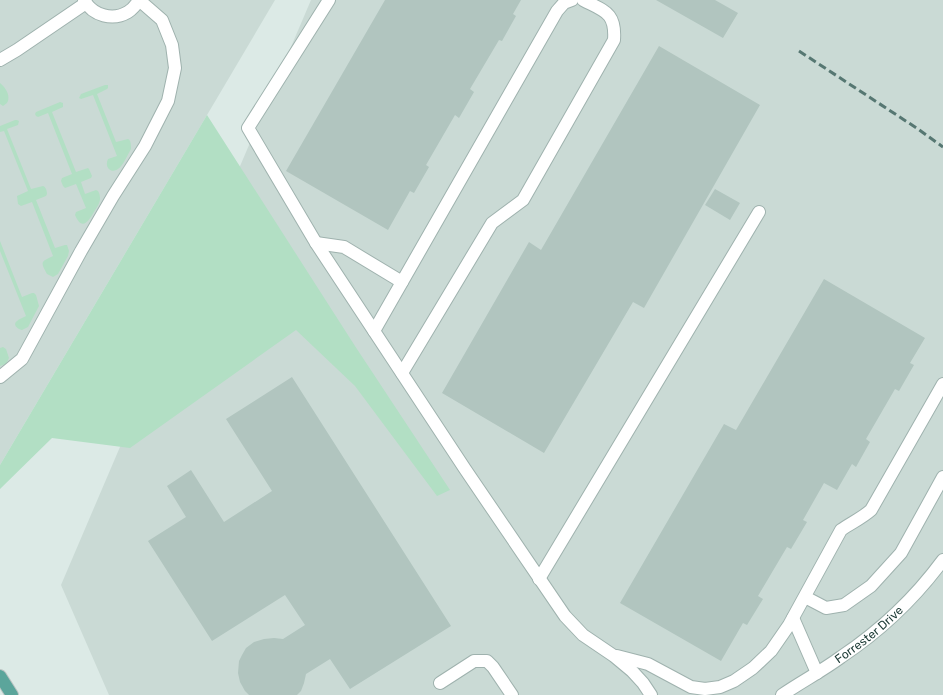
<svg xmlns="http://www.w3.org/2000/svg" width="943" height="695" font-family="Rubik,sans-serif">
	<rect width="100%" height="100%" fill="#dceae6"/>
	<path fill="#cadad5" d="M0,0h275l-275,465z
		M311,0h632v695h-834l-48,-110z"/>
	<path fill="#b2dfc4" d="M0,83c6,5 11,13 7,20l-4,3 -3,-2z
		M105,85h3v3l-1,1 -10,5 19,48 12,-3c3,1 3,6 3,10 -3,5 -8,17 -13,20 -7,5 -14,-2 -10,-10l9,-3 -24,-61 -12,4 -2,-1 2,-4z
		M60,102l3,1v4l-11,5 24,60 12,-4 1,1 3,7 -1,2 -10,4 4,12 11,-4 2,1c2,3 2,6 2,9 -1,5 -4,8 -6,12 -6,10 -12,19 -19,3l1,-3 10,-4 -10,-24 -11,4 -2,-2 -2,-5 1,-3 10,-4 -24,-61 -10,4 -2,-1 -1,-2 1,-2z
		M207,115l148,231 95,144 -13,6 -82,-110 -59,-56 -166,118 -78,-10 -52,51v-24z
		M15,120h2l2,1 -1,4 -11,4 24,60 12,-3c3,1 4,5 4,8l-1,2 -10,4 19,48 10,-3h2l2,6 -1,5 -10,18 -5,3 -6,-3c-7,-13 -6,-12 6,-18l-21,-54 -11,4 -3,-2 -1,-8 11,-5 -24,-60 -4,1v-6z
		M0,241l22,56 10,-4h2l2,2 3,11 -11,21 -6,3c-4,-1 -10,-5 -5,-9 2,-2 7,-4 9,-5l-26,-65z
		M3,347l3,2 3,9 -3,6 -6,2v-18z"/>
	<path fill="#b1c5bf" d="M385,0h136l-8,14 3,2 -14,25 -3,-1 -29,49 4,3 -15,26 -4,-3 -29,50 3,2 -15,26 -4,-2 -22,39 -102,-59z
		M656,0h59l23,13 -15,25z
		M659,46l101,59 -116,203 -11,-6 -89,151 -102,-60 87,-151 12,8z
		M715,189l25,14 -10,17 -25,-15z
		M824,279l101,59 -15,25 4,2 -15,26 -4,-2 -29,50 4,3 -14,25 -4,-3 -15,26 -13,-7 -21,37 4,2 -16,27 -4,-2 -29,49 5,3 -16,26 -4,-2 -22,38 -101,-58 104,-179 12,6z
		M292,377l159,249 -101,63 -20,-30 -24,15 -2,9 -3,8 -4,4h-48l-4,-4 -5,-9 -2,-9 1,-12 3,-6 4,-7 8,-6 10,-3 10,-1 9,1 22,-14 -20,-30 -73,46 -64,-100 38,-24 -19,-31 24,-16 33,52 48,-31 -46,-72z"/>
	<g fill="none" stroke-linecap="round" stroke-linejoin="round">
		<defs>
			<g id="minor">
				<path d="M84,0c9,16 29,21 44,12 5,-3 8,-7 11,-12"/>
				<path d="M329,0l-81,128 68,115 149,226 100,147 18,19 31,21 18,15 11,12 8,12"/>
				<path d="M0,60l17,-10 69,-47"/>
				<path d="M316,243l28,4 58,35"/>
				<path d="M374,331l183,-320 7,-8 8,-3"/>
				<path d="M402,373l90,-150 31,-23 91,-160c2,-28 -10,-29 -31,-40"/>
				<path d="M0,377l22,-18 59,-108 32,-55 32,-50 23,-45 7,-33 -3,-23 -10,-25 -23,-20"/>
				<path d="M539,579l220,-367"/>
				<path d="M805,597l21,11 18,-3 27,-19 30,-33 42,-76"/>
				<path d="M793,618l24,55"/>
				<path d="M617,656l31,8 43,23 14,2 15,-2 14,-6 19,-13 18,-17 18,-26 52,-95c10,-7 21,-12 30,-20l72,-126"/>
				<path d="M440,683l34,-22h13l6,6 19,28"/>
				<path id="s1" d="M782,695c19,-13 40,-24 59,-38 39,-26 74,-59 102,-97"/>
			</g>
			<path id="major" d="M0,676l12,19"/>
		</defs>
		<use href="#minor" stroke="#9fb2ae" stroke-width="14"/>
		<use href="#major" stroke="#bbc4c3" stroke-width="14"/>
		<use href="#minor" stroke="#fff" stroke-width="12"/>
		<use href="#major" stroke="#5ba59b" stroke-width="12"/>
		<path stroke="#567772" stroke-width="3" stroke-dasharray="8 4" stroke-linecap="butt" d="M799,51l119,78 25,18"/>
	</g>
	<g text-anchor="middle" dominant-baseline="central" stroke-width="3.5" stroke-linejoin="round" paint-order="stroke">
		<g font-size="12" fill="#1d3b36" stroke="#ecf7f3">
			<text stroke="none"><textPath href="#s1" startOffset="106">Forrester Drive</textPath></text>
		</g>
	</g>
</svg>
